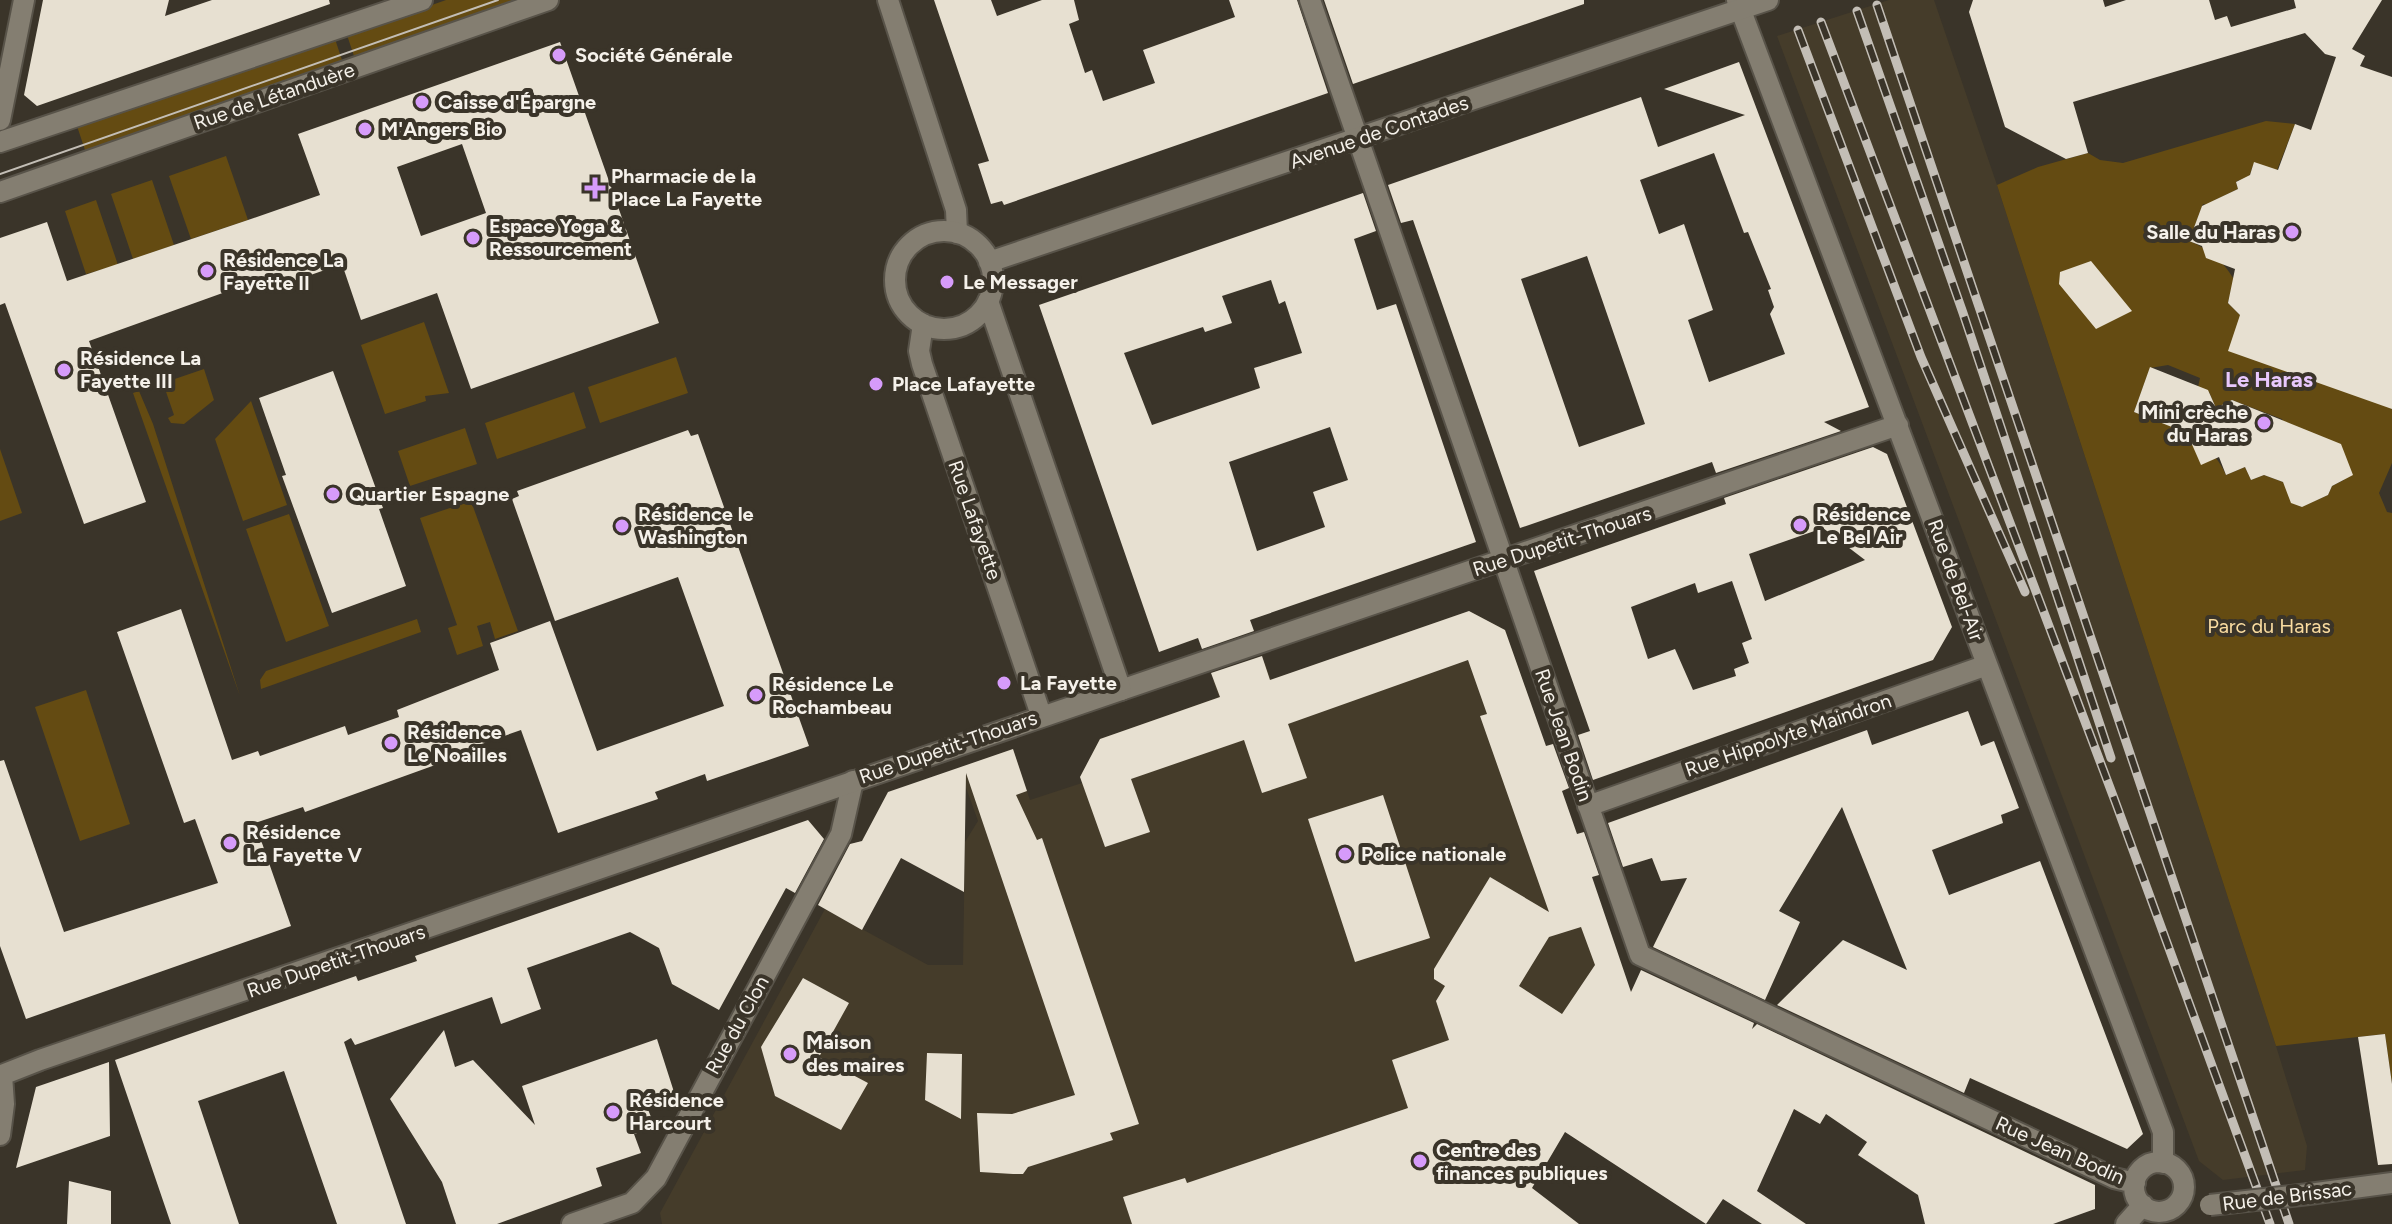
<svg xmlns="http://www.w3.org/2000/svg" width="2392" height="1224" font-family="Figtree,sans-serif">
	<rect width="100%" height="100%" fill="#3a3429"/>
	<path fill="#453c2a" d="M1889,0h45l63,185 279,861 31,100 -2,24 -82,10 -24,-19 -422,-1125z
		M1469,611l36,19 96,275 -7,178 -84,141h-848l-2,-11 165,-304 103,56h35l2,-123 13,-21 -19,-53 54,-19 17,51 52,-17 -2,-6 20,-38 119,-42 -6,-16 52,-18 6,17z"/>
	<path fill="#644b12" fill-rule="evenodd" d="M446,0h76l-167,59 -8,-24z
		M335,39l8,24 -257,90 -10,-30z
		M2266,121l29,3 -18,46 -23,-7 -8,22 -7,-5 -3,2 2,7 -23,11 -2,7 -10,-3 -14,37c23,9 38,24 49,46l-7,3 -3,13 12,12 152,94v54l-13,30 8,19 5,1v571l-7,-50 -109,12 -279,-861 41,-18 50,-14 12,7 23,3zM2168,365l32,13 -2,9 11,5 7,16 16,-8 50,19 4,11 63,36 -5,14 -12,6 -4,9 -27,12 -18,-25 -19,-7 -13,5 -6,-13 -19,8c-16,-38 -56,-49 -92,-63l16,-44z
		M226,156l22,64 -57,19 -22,-63z
		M152,180l22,65 -41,14 -22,-65z
		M96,200l22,65 -32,9 -21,-63z
		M424,322l25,71 -24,3 1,5 -41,13 -24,-69z
		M676,357l12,36 -88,30 -12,-36z
		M204,369l10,31 -30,24 -13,-1 -3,-5 6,-3 -11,-32z
		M139,391l14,33 87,272 -107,-303z
		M574,392l12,36 -89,31 -12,-36z
		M251,401l36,104 -44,16 -28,-82z
		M465,428l12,36 -67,22 -12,-35z
		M0,449l22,64 -22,8z
		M471,501l47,130 -23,8 -5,-17 -13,4 6,20 -26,9 -9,-27 9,-3 -37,-107z
		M289,514l40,112 -43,16 -40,-113z
		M417,619l4,13 -160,57 -1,-9 6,-9z
		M86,690l44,134 -50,17 -45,-134z"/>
	<path fill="#e7e0d1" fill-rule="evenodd" d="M43,0h126l-4,16 47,-16h117l1,4 -293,102 -13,-11z
		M934,0h57l6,16 45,-16h32l5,20 -10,4 16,49 7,-3 11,31 52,-18 -12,-33 92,-33 -6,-17h68l31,93 -324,112 -2,-4 -11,3 -13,-40 11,-3z
		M1324,0h260v4l-231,80z
		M1973,0h130l2,7 21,-7h83l6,20 12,-4 4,11 65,-19 -2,-8h88l-30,49 13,7 -5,10 32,11v332l-164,-58 12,-36 -12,-12 7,-34 -29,-11 -4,-12 -13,-5 13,-35 36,-17 -2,-7 14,-7 4,-13 24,8 17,-46 16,6 25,-73 -11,-3 -20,-21 -232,69 15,51 -22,6 -61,-32 -36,-115z
		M560,42l99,281 -188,66 -34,-96 -76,27 -19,-56 -60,21 -4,-12 -189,68 57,161 -62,22 -79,-221 -5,2v-67l47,-16 20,59 181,-61 72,-25 -22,-61zM462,144l24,69 -65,23 -24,-69z
		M1739,62l130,345 -45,15 17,9 -125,42 -4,-11 -192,66 -107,-308 -12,3 -13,-38 253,-88 17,50 87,-32 -81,-26zM1714,153l30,80 4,-1 23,57 -3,1 6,17 -4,7 15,40 -76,28 -21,-62 25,-10 -29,-86 -25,10 -19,-54zM1587,256l58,168 -66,23 -58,-168z
		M1363,193l13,38 -22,8 23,71 19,-6 80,238 -226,78 4,11 -52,18 -4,-11 -39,14 -120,-347zM1271,280l8,24 6,-3 17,52 -48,15 6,20 -108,37 -28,-72 79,-26 2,5 27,-9 -10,-27zM1330,427l18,53 -35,12 12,35 -68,24 -28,-89z
		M2091,261l41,50 -36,18 -37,-45 1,-12z
		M2150,367l58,23 8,18 16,-8 109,44 12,31 -21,11 -4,9 -26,12 -11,-4 -8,-21 -19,-7 -13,5 -6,-13 -19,8 -7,-18 -18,8 -14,-32 -53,-21z
		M333,371l50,137 -4,1 27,77 -74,27 -50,-137 4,-1 -27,-77z
		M688,430l3,6 7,-2 111,312 -102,35 -2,-7 -50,18 3,7 -100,34 -37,-103 -48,17 1,4 -169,61 -2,-5 -48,16 36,103 -265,93 -26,-73v-185l4,-1 60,172 154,-49 -23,-64 -11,4 -67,-191 64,-23 51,151 26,-9 2,5 85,-30 3,9 51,-18 -2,-7 102,-40 -9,-27 60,-22 47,130 127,-45 -46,-129 -123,44 -43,-122 7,-3 -2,-5z
		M1873,447l14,7 65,173 -19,33 -340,120 -15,-45 12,-4 -56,-160 192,-67 -2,-6zM1823,528l42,32 -100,41 -16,-47zM1732,581l20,58 -10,4 7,20 -15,6 2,7 -43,14 -18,-41 -27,10 -17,-52 64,-24 3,10z
		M1469,611l36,19 41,116 7,-2 16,44 -7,3 15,43 7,-2 15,43 -7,2 39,115 10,-22 113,53 -2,6 5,-5 338,161v24l-42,15h-128l-7,-29 -60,-40 9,-13 -41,-28 -6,10 -26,-15 -37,82 49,33h-44l-39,-25 -17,25 -141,-92 -33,56 47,36h-447l-9,-27 62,-19 2,5 221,-75 -16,-48 57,-20 -13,-39 9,-15 -11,-7v-10l56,-92 59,35 -69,-196 7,-2 -19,-54 -180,64 19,54 -45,15 -18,-53 -113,39 19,53 -45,15 -25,-70 20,-38 120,-42 -9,-24 51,-17 8,24zM1581,927l14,38 -33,49 -43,-28 30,-49z
		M1968,711l13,35 13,-5 25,67 -18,7 2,8 -71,27 17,45 91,-34 103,273 -16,15 -157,-71 -6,15 -187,-88 66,-65 64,30 -65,-163 -63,104 21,11 -35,78 -112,-53 34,-69 -26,3 -9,-23 -29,9 -15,-44 259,-93 5,15z
		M1013,749l14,42 -11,4 21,45 5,-2 97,286 -29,9 3,7 -85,27 -5,7h-10l-33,-2 -3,-59 35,1 63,-19 -109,-322 -2,119 -63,-34 -39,72 -44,-25 32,-61 12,-3 26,-49z
		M1383,795l47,143 -75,24 -47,-143z
		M808,820l16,19 -29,54 -9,-5 -67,122 -47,-26 -13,-36 -29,-16 -103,36 14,41 -40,15 -9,-27 -137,48 -4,-7 -7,4 62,182h-69l-53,-153 -86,30 41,123h-68l-56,-164 241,-84 2,5 59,-20 -2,-5z
		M803,978l46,25 -30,54 49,26 -27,47 -66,-34 -14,-49z
		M444,1030l11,37 18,-7 62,65 -13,-39 135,-47 17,53 -29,10 10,25 -21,7 7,19 -45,15 6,18 -105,38h-41l-14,-42 -52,-83z
		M2385,1034l7,50v80l-14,1 -20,-128z
		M927,1053l35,1 -1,65 -36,-19z
		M109,1062l1,74 -94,32 20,-81z
		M69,1181l42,10v33h-44z"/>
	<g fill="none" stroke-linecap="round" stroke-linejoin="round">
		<defs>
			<path id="minor" d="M888,0l68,210 1,23
				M1310,0l330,955 474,223 21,5
				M1737,0l426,1132v31
				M0,120l24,-120
				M0,142l422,-142
				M0,192l548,-192
				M1121,690l777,-265
				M1588,806l399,-141
				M2134 1187a25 25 0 1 1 50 0a25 25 0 1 1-50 0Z
				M2309,1194l83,-11
				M572,1224l60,-21 24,-25 185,-344 12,-53
				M2126,1224l17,-19"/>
			<path id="tertiary" d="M895 280a49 49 0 1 1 98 0a49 49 0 1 1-98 0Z
				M989,262l779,-262
				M923,324l-4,27 3,13 119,351
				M0,1135l4,-31 -2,-29 38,-15 1081,-370 -133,-389"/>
		</defs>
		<use href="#minor" stroke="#585349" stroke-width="24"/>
		<use href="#tertiary" stroke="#585349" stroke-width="24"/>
		<use href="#minor" stroke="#847e71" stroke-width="20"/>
		<use href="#tertiary" stroke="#847e71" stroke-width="20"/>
		<path stroke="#c3beb6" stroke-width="2" d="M0,174l498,-174"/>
		<defs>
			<path id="rail" d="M1877,5l412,1219
				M1857,11l106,302 148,445
				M1821,22l294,779 155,423
				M1798,30l123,327 104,235"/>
		</defs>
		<use href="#rail" stroke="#c3beb6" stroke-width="9"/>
		<use href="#rail" stroke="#3a3429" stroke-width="6" stroke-dasharray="18" stroke-linecap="butt"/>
		<defs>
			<path id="minor-bridge" d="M2210,1205l99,-11"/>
		</defs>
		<use href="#minor-bridge" stroke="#585349" stroke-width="24" stroke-linecap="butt"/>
		<use href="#minor-bridge" stroke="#847e71" stroke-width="20"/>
	</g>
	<g fill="#d69bfa" stroke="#3a3429" stroke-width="3">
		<circle cx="559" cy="55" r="8"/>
		<circle cx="422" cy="102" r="8"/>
		<circle cx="365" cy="129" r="8"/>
		<path d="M591 176h8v8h8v8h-8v8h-8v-8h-8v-8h8z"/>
		<circle cx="2292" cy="232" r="8"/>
		<circle cx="473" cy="238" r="8"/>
		<circle cx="207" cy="271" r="8"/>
		<circle cx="947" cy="282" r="8"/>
		<circle cx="64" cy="370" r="8"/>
		<circle cx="876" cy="384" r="8"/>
		<circle cx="2264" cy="423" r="8"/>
		<circle cx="333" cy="494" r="8"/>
		<circle cx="1800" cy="525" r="8"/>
		<circle cx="622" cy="526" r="8"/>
		<circle cx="1004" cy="683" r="8"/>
		<circle cx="756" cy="695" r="8"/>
		<circle cx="391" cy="743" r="8"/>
		<circle cx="230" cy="843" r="8"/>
		<circle cx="1345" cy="854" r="8"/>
		<circle cx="790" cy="1054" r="8"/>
		<circle cx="613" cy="1112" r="8"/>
		<circle cx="1420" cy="1161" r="8"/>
	</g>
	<g text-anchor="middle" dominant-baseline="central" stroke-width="8" stroke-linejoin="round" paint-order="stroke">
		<g font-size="20" font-weight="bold" fill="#f5f1ea" stroke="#3a3429" text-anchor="start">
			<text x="575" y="55">Société Générale</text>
			<text x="438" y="102">Caisse d'Épargne</text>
			<text x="381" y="129">M'Angers Bio</text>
			<text x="611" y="176">Pharmacie de la<tspan x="611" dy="23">Place La Fayette</tspan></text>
			<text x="489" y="226">Espace Yoga &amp;<tspan x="489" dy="23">Ressourcement</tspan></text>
			<text x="2276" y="232" text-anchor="end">Salle du Haras</text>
			<text x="223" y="260">Résidence La<tspan x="223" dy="23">Fayette II</tspan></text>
			<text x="963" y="282">Le Messager</text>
			<text x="80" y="358">Résidence La<tspan x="80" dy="23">Fayette III</tspan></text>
			<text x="892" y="384">Place Lafayette</text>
			<text x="2248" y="412" text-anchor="end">Mini crèche<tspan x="2248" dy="23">du Haras</tspan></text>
			<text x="349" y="494">Quartier Espagne</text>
			<text x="638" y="514">Résidence le<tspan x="638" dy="23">Washington</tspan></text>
			<text x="1816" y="514">Résidence<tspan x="1816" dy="23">Le Bel Air</tspan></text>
			<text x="1020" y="683">La Fayette</text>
			<text x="772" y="684">Résidence Le<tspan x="772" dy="23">Rochambeau</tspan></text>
			<text x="407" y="732">Résidence<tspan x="407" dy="23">Le Noailles</tspan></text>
			<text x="246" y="832">Résidence<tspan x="246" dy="23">La Fayette V</tspan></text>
			<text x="1361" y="854">Police nationale</text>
			<text x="806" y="1042">Maison<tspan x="806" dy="23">des maires</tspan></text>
			<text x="629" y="1100">Résidence<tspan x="629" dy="23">Harcourt</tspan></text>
			<text x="1436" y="1150">Centre des<tspan x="1436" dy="23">finances publiques</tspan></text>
		</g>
		<g font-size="20" fill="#f5f1ea" stroke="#3a3429">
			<text transform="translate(274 96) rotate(-19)">Rue de Létanduère</text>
			<text transform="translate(1379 132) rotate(-19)">Avenue de Contades</text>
			<text transform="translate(975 520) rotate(71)">Rue Lafayette</text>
			<text transform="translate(1562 541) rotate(-18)">Rue Dupetit-Thouars</text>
			<text transform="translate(1956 580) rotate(70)">Rue de Bel-Air</text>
			<text transform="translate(1564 735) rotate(71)">Rue Jean Bodin</text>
			<text transform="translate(1788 735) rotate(-19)">Rue Hippolyte Maindron</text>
			<text transform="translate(948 747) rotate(-19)">Rue Dupetit-Thouars</text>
			<text transform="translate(336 961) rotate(-19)">Rue Dupetit-Thouars</text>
			<text transform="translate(737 1025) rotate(-61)">Rue du Clon</text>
			<text transform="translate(2060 1150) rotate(24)">Rue Jean Bodin</text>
			<text transform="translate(2287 1196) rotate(-7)">Rue de Brissac</text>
		</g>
		<g font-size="20" fill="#fadca0" stroke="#3a3429">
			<text x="2269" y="626">Parc du Haras</text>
		</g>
		<g font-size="22" font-weight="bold" fill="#e8c8fd" stroke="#3a3429">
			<text x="2269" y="379">Le Haras</text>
		</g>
	</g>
</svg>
